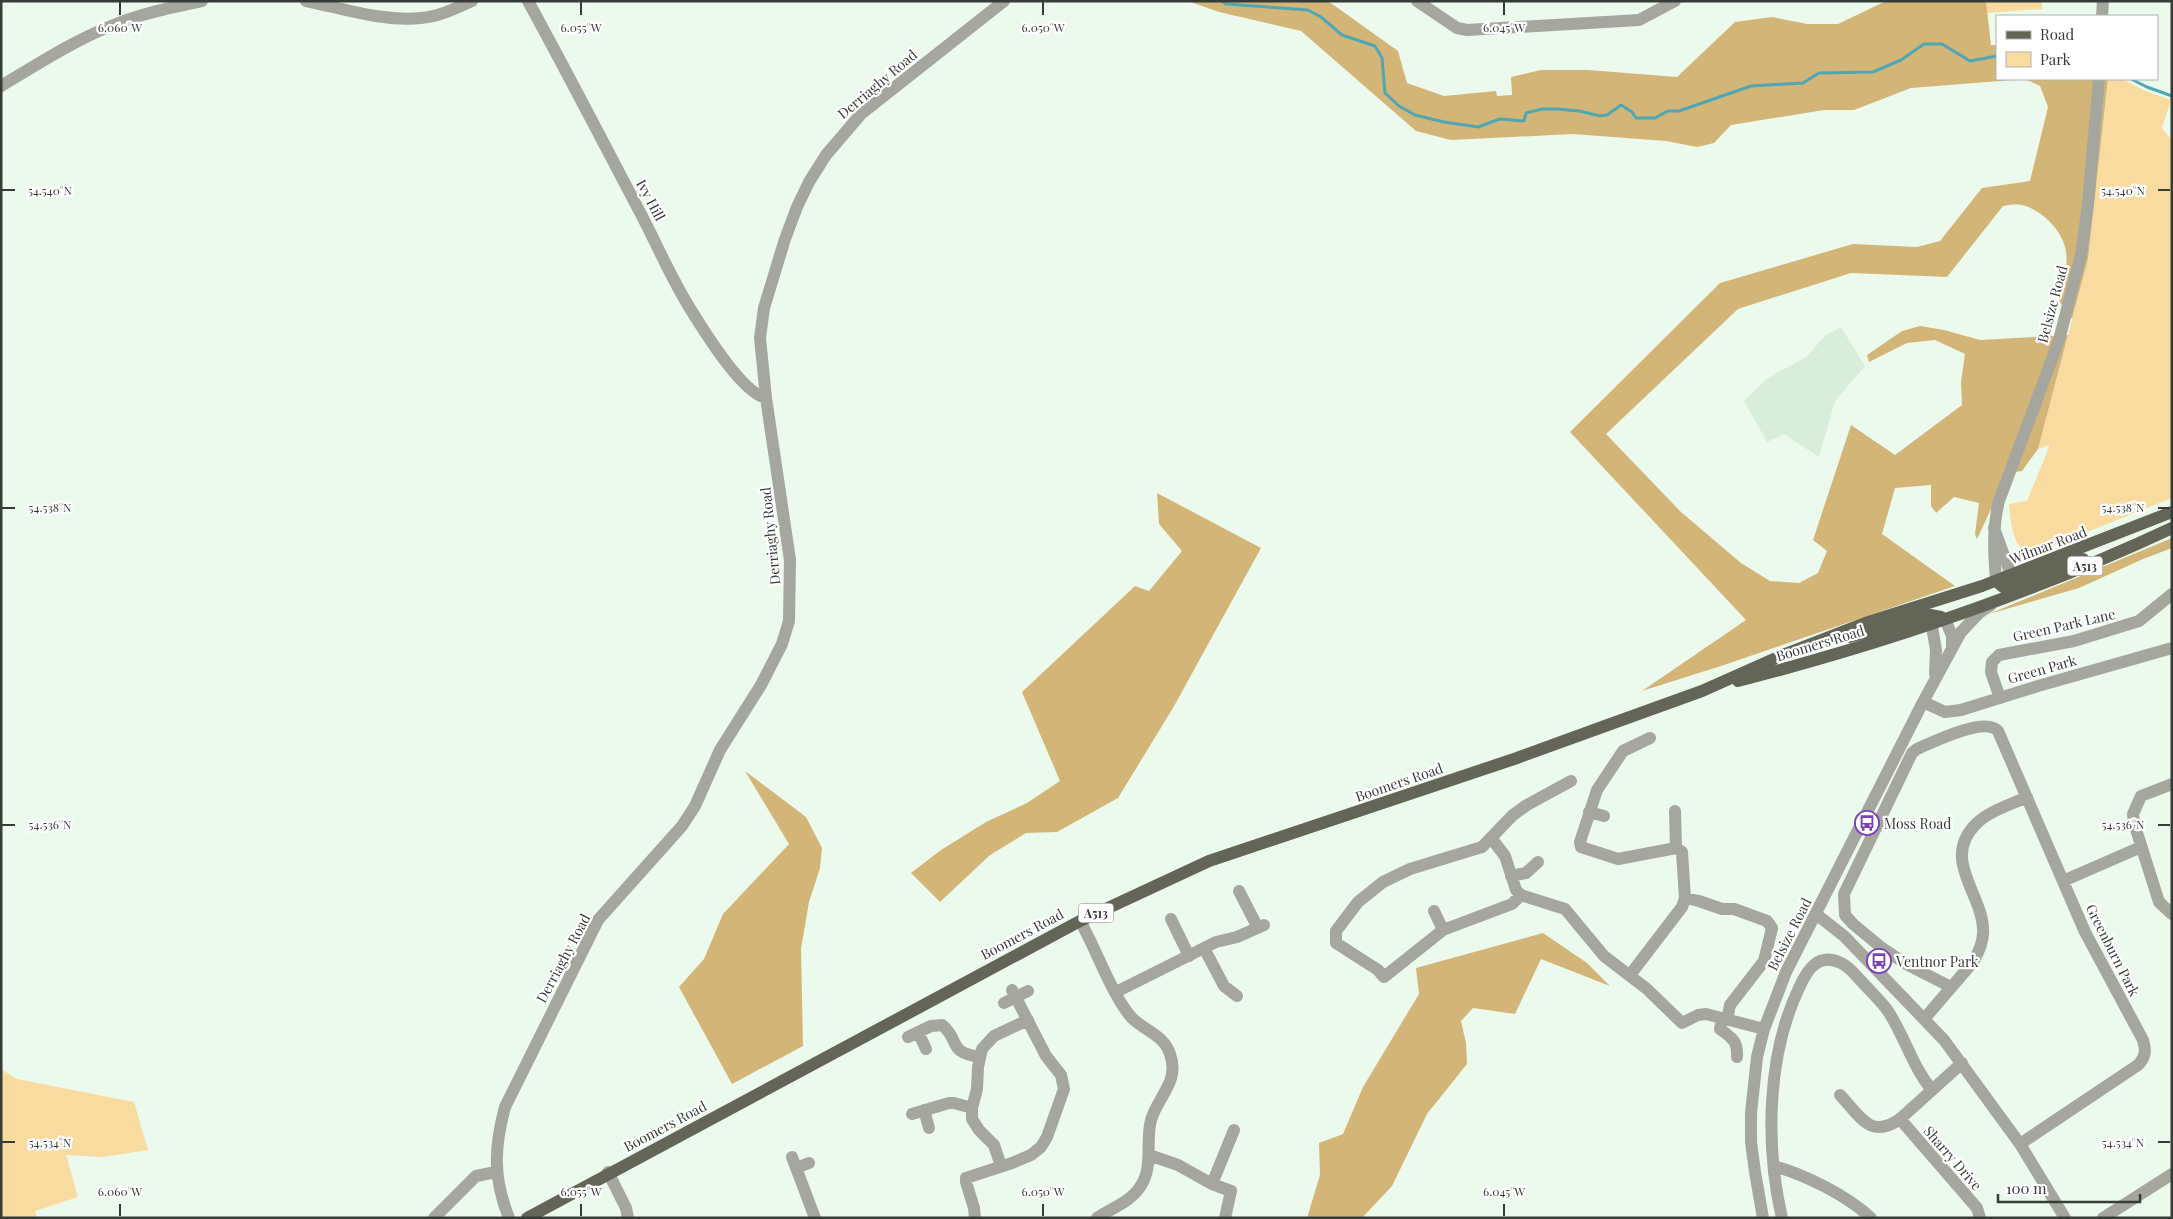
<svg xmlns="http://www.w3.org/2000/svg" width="2173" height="1219" font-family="'Playfair Display',serif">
	<rect width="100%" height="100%" fill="#ebfaec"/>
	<path fill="#d9eeda" d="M1841,327l24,39 -30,35 -16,56 -35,-23 -17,8 -23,-41 24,-23 38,-21 20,-22z"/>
	<path fill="#fadb9f" d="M1986,1h56v8l-55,4z
		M2108,79h15l20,11 28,10 -9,28 7,9 3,-1v362l-135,54h-13c-13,-14 -13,-30 -15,-48l18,-3 23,-56 -12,4 50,-190z
		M1,1069l16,10 117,23 14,48 -45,7 -37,-2 12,42 -43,14 2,7h-36z"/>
	<path fill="#d4b578" d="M1188,1h140l70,50 9,32 37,13 52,-5 1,5 15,-1 -1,-18 30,-7h47l89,7 58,-55 37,-5 35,7h31l46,-22 102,-1 5,44h6v34h111l-20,180 -16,60 -13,-18c3,-16 11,-38 6,-54 -4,-18 -25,-38 -43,-42 -6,-1 -14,0 -19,1l-56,71 -96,-4 -113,36 -132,125 75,78 60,51 29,18 29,2 19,-10 9,-22 -14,-11 38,-115 44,30 67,-50 -1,-23 4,-28 -30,-14 -28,3 -38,19 -2,-7 35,-24 18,-5 24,4 36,10 88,-5 -30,114 -16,22 -14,2 -31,66 -2,-5 4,-31 -25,-6 -18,16 -5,-7v-21l-36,3 -13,46 73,52 -231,79 -82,26 104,-71 -176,-188 150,-149 133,-39 64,3 23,-6 42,-53 48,-7 18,-74 -8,-21 -15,-7 -114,9 -57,22h-30l-93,15 -17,18 -17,4 -31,-6 -93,-7 -122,6 -35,-9 -115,-100 -82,-19z
		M1157,493l104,55 -88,160 -55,90 -61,34 -31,1 -36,22 -50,47 -29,-29 30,-23 45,-28 41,-19 33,-22 -38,-89 113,-106 14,5 33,-40 -23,-27z
		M2172,538v10l-29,11 -64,29 -90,26z
		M745,771l61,46 16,31 -2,20 -11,34 -8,47 2,97 -71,38 -53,-97 25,-28 19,-45 66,-70z
		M1543,933l44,30 23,23 -69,-27 -26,55 -42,-6 -12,13 5,22 1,21 -40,50 -35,72 -30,32h-55l13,-43 -1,-32 24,-9 20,-47 56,-93 -3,-26z"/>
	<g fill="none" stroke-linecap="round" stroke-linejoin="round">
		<path stroke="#4fa7b4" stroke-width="3" d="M1222,1l4,3 82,6 13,7 21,18 33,11 7,12 3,35 14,13 16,9 29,7 34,5 22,-8 24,2 2,-8 16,-4h15l22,2 21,5 7,-1 14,-10 11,7 4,6h19l13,-7h11l72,-25 52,-3 16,-10 54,-1 28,-12 23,-16h18l28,17 27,-5
			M2131,79l16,8 25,9"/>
		<path stroke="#a5a69e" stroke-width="12" d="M306,1c36,7 77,21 115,17 18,-1 35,-10 51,-17
			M528,1c39,71 76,143 114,215 16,31 30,64 49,94 13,21 51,83 75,88
			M1417,1l40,27 10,2 172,-10 36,-19
			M2102,16l1,-15
			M1,86c37,-22 75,-47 115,-62 28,-11 57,-17 86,-23
			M1994,528l17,47 -2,10
			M1996,581c-2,-28 -4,-52 3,-80l60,-161 22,-85 7,-51 11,-125
			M1930,615l6,35 -1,24
			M1945,619l7,17v12
			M2000,698l-9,-26 1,-10 7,-7 75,-14 65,-20 33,-27
			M1923,702l22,10 16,-2 77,-24 134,-38
			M2172,784l-31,12 -8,18 1,9 25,79 13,12
			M1675,811l1,37
			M1589,812l15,4
			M1492,839l13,17 11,34 5,5 44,14 39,47 43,33 35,34 16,-8 8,-1 58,15
			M1511,876l15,-3 12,-11
			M2063,881l78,-34
			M1239,891l19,37
			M1521,895l-9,9 -69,26 -59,47 -6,-7 -42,-27v-12l22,-29 25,-20 27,-13 72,-22 31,-32 14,-10 44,-24
			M1685,898l14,3 23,8h12l33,12 5,7 -8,33 -34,44 -3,15
			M1434,911l9,19
			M1816,914l28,22 100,104 76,104 45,74
			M1171,919l18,37
			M1080,921c16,27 32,75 52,97 13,13 32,17 38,36 10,28 -12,42 -19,66 -6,23 3,47 -11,67 -10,15 -28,21 -43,31
			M1204,948l20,38 13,10
			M1630,975l52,-68 3,-9 -3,-46 -6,-4 -58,11 -37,-12 -1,-5 17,-52 26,-39 27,-13
			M1951,987l-45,-23 -24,-16 -29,-24 -8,-9 -1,-21 68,-141 5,-4c16,-7 68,-33 81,-18l87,201 58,108c3,10 3,17 -5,25l-118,79
			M1116,992l100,-50 21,-5 27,-12
			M1004,1003l24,-12
			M1925,1018l48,-56c6,-10 11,-21 10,-33 -1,-36 -42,-70 -7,-105 13,-13 34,-19 51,-27
			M1722,1019l-2,10c12,9 18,12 17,28
			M918,1032l8,17
			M908,1037l23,-11 11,-1c19,15 4,27 38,32
			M1840,1095c20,21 30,45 60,24l62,-56
			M924,1110l5,18
			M912,1114l37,-11h5l18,5
			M1900,1119l77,89 3,10
			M1149,1155l29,10 34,19 22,-54
			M792,1157l23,61
			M1001,1166l-7,-21 -15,-15 -7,-11v-11l5,-19 1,-22 4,-18 12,-13 34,-16
			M1774,1166c30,8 74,30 97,52
			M796,1168l13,-5
			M608,1172l18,36 2,10
			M1212,1184l19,7 -6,27
			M434,1218l42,-42 20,-4
			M509,1218c-16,-40 -15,-70 -4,-111l93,-187 84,-94 13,-20 25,-56 41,-65 21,-41 7,-23 1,-61 -24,-162 -6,-60 4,-30 21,-69 12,-32 12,-25 17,-27 35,-41 143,-113
			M975,1218l-1,-10 -8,-26v-4l46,-15 19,-8 10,-8 6,-10 17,-48 -3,-14 -15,-19 -34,-66
			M1763,1218l-8,-46 -4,-30v-29l6,-56 7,-28 22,-57 137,-270 38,-70 18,-19 12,-8
			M1782,1218c-17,-73 -15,-163 17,-230 8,-18 19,-36 42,-25 9,4 15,13 22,20 8,9 18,18 25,28 17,26 24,55 44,79
			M2103,1218l69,-44"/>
		<path stroke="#636557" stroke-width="12" d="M1996,581l7,6 6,-1 74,-27
			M1849,637l81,-22 11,2
			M1738,681c148,-38 295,-88 434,-153
			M527,1218l553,-297 129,-60 308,-103 88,-32 97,-35 83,-37 80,-31 117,-37 190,-74"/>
	</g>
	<path fill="none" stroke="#363c37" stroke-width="2" d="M120,2v13M581,2v13M1043,2v13M1504,2v13M2,190h13M2158,190h12M2,508h13M2158,508h12M2,825h13M2158,825h12M2,1142h13M2158,1142h12M120,1204v12M581,1204v12M1043,1204v12M1504,1204v12"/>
	<defs>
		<symbol id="bus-ring" viewBox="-11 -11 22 22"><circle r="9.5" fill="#fff" stroke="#7941b8" stroke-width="1.5"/><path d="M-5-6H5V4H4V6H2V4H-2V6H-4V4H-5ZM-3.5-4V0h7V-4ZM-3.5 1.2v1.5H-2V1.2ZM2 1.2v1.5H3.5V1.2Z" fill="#7941b8"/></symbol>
	</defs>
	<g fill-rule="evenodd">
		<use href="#bus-ring" x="1853" y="809" width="28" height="28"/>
		<use href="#bus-ring" x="1865" y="947" width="28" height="28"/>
	</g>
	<g text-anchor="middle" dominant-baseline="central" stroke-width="4.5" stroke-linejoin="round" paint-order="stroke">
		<g fill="#fff" stroke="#727673" stroke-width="1">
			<rect x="2067.5" y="556.5" width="35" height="19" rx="4"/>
			<rect x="1078.5" y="903.5" width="35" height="19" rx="4"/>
		</g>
		<g font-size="12" font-weight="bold" fill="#363c37">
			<text x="2085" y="566">A513</text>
			<text x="1096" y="913">A513</text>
		</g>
		<g font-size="14" fill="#363c37" stroke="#fff">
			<text transform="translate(877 84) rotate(-40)">Derriaghy Road</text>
			<text transform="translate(651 200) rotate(62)">Ivy Hill</text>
			<text transform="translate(2052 304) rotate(-75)">Belsize Road</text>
			<text transform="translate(770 536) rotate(-96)">Derriaghy Road</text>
			<text transform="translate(2048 545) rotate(-21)">Wilmar Road</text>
			<text transform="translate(2064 625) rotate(-13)">Green Park Lane</text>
			<text transform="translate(1820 643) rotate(-17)">Boomers Road</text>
			<text transform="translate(2042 669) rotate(-16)">Green Park</text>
			<text transform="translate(1399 782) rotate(-19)">Boomers Road</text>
			<text transform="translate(1022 934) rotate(-28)">Boomers Road</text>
			<text transform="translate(1789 934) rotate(-63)">Belsize Road</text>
			<text transform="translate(2113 950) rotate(63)">Greenburn Park</text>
			<text transform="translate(563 958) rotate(-62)">Derriaghy Road</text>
			<text transform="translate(665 1126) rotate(-28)">Boomers Road</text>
			<text transform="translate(1953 1158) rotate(49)">Sharry Drive</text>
		</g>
		<g font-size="14" fill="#363c37" stroke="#fff" text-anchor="start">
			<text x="1884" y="823">Moss Road</text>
			<text x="1896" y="961">Ventnor Park</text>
		</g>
	</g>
	<g font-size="12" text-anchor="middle" fill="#363c37" stroke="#fff" stroke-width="4.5" stroke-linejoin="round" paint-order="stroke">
		<text x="120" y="32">6.060°W</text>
		<text x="581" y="32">6.055°W</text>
		<text x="1043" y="32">6.050°W</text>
		<text x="1504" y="32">6.045°W</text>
		<text x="50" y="195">54.540°N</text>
		<text x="2123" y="195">54.540°N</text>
		<text x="50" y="512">54.538°N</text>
		<text x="2123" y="512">54.538°N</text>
		<text x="50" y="829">54.536°N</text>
		<text x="2123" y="829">54.536°N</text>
		<text x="50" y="1147">54.534°N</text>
		<text x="2123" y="1147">54.534°N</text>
		<text x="120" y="1196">6.060°W</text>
		<text x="581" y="1196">6.055°W</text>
		<text x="1043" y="1196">6.050°W</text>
		<text x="1504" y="1196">6.045°W</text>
	</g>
	<rect width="2173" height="1219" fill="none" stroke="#363c37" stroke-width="5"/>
	<rect x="1996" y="15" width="162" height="65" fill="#ffffff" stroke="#afb1af"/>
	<rect x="2006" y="31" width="25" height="8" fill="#636557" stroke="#afb1af"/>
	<text x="2040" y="40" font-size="15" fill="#363c37">Road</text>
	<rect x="2006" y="52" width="25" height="15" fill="#fadb9f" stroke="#afb1af"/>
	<text x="2040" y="65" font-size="15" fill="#363c37">Park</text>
	<path d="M1998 1194v8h142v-8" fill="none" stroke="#363c37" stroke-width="2.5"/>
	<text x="2006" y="1194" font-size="15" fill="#363c37" stroke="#ffffff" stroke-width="4" paint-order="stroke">100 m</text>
</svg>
